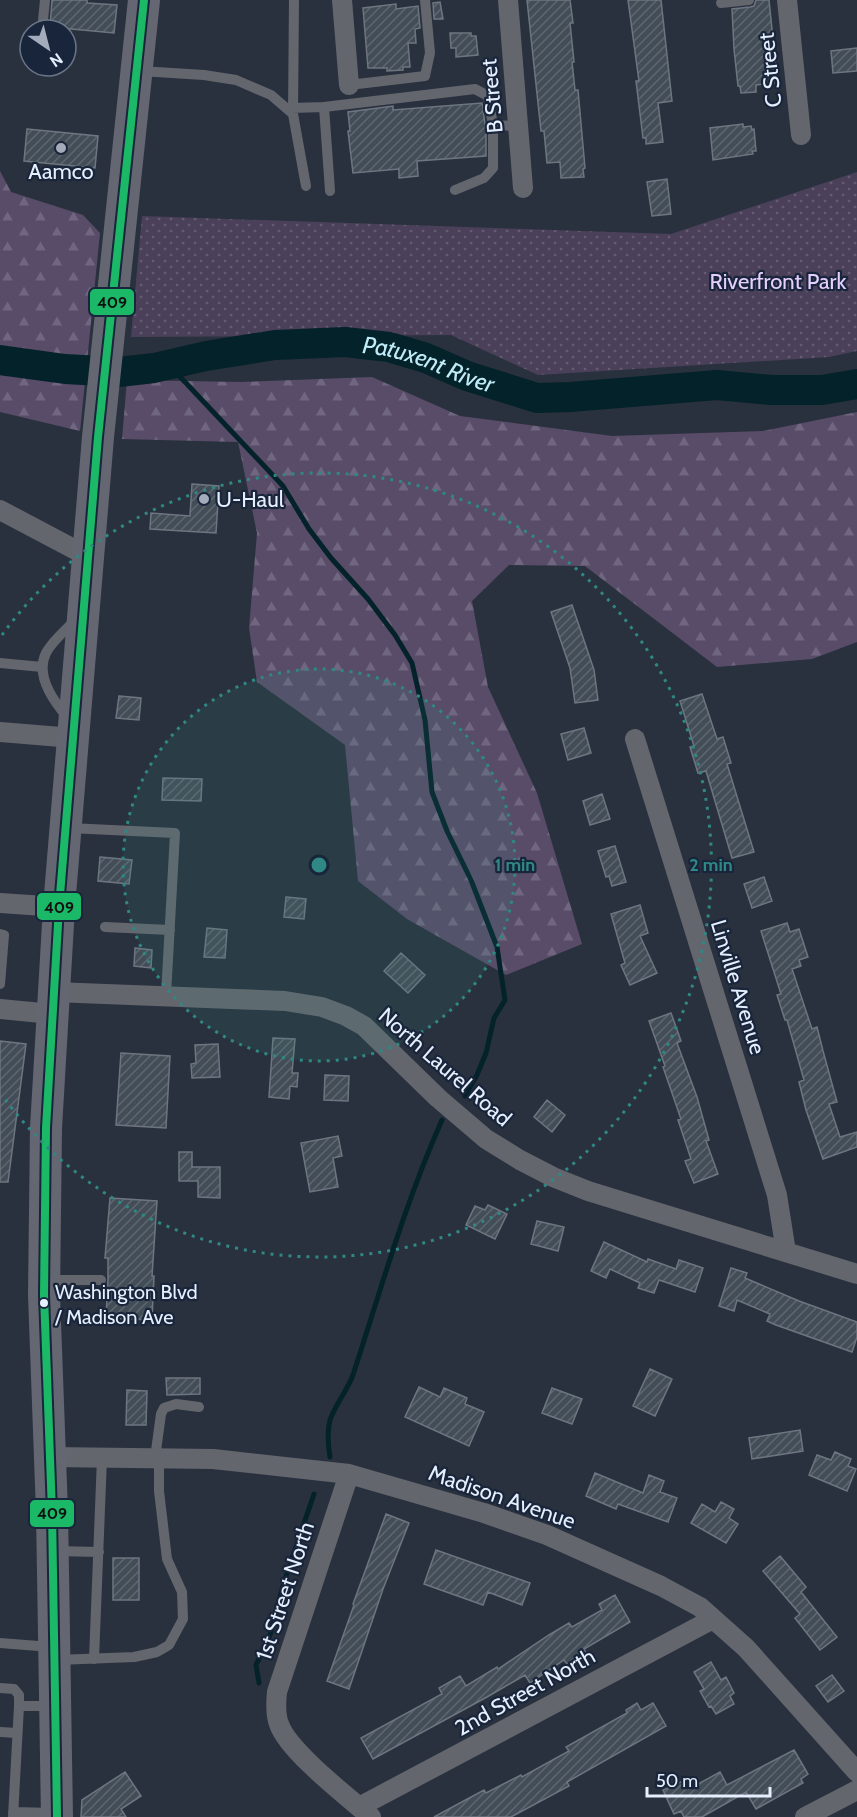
<svg xmlns="http://www.w3.org/2000/svg" width="857" height="1817" font-family="Cabin,sans-serif">
	<defs>
		<pattern id="forest-firs" width="22" height="20" patternUnits="userSpaceOnUse" patternTransform="scale(1.5)"><rect width="22" height="20" fill="#584c68"/><path d="M5 1l3.5 6h-7zM16 11l3.5 6h-7z" fill="#70667f"/></pattern>
		<pattern id="park-dots" width="8" height="8" patternUnits="userSpaceOnUse" patternTransform="scale(1.5)"><rect width="8" height="8" fill="#4b4059"/><path d="M2 2h.1M6 6h.1" fill="none" stroke="#655c72" stroke-width="1.8" stroke-linecap="round"/></pattern>
		<pattern id="building-hatch" width="6" height="6" patternUnits="userSpaceOnUse" patternTransform="scale(1.5)"><rect width="6" height="6" fill="#434d57"/><path d="M-1 1l2-2M0 6l6-6M5 7l2-2" fill="none" stroke="#5e6770"/></pattern>
	</defs>
	<rect width="100%" height="100%" fill="#2a313e"/>
	<path fill="url(#forest-firs)" d="M0,171l11,21 72,23 17,18 -20,198 -80,-19z
		M372,377l88,39 152,20 151,-5 94,-19v230l-45,17 -95,8 -132,-101 -76,-1 -37,36 16,86 49,106 45,151 -76,31 -99,-56 -49,-38 -13,-136 -88,-63 -8,-54 8,-95 -19,-91 -116,-3 5,-59 114,2z"/>
	<path fill="url(#park-dots)" d="M857,172v179l-28,6 -291,18 -87,-40 -320,2 11,-121 529,18z"/>
	<g fill="none" stroke-linecap="round" stroke-linejoin="round">
		<path stroke="#04222a" stroke-width="5" d="M169,365l114,121 26,43 22,29 37,41 27,36 17,28 13,57 7,72 15,39 24,49 26,67 8,53 -11,18 -8,35 -9,22 -12,21
			M330,1457c-2,-12 -3,-25 0,-37 5,-15 17,-29 23,-45 28,-86 52,-172 89,-255
			M259,1683l-3,-18 14,-30 14,-53 30,-88"/>
		<path stroke="#04222a" stroke-width="30" id="s1" d="M0,360l65,9 54,3 35,-4 52,-12 69,-11 70,-3 44,5 37,11 41,18 70,22 33,-1 147,-12 54,5h51l35,-6"/>
	</g>
	<path fill="url(#building-hatch)" stroke="#6d7680" stroke-width="1.5" d="M52,0h35v3l30,2 -3,28 -64,-6z
		M527,0h43l3,23h-3l4,39h-2l3,28h3l7,78 -2,1 1,8 -23,1 -1,-16 -13,1 -3,-32h-3z
		M628,0h33l11,101 -14,2 5,39 -17,2v-6h-3l-7,-57h3z
		M756,0h13l7,69h-3l1,14 -18,2v7l-15,1 -1,-7h-2l-4,-37 -2,-40 18,-2 4,-1z
		M440,2l3,17h-9l-1,-16z
		M396,4v5l22,-3 2,22 -5,1 1,14h-8l2,24h-7v3l-16,1v-3h-19l-5,-60z
		M450,33h21v3h5l2,19 -22,2v-9h-5z
		M857,48v23l-24,2 -2,-22z
		M482,103l4,28v25l-69,5 1,15 -19,2v-9l-46,4 -5,-42h2l-2,-19 45,-6v4z
		M743,124v3l8,-1 1,4 2,-1 2,22h-4l1,3 -40,6 -3,-32z
		M27,129l71,7 -3,32 -71,-7z
		M667,179l4,35 -19,2 -5,-34z
		M192,484l27,2 -3,47 -66,-4 1,-16 39,3z
		M572,605l22,65 4,30 -23,3 -5,-35 -19,-56z
		M702,694l15,45 6,-2 8,26 -4,1 27,88 -22,6 -26,-87 -8,2 -8,-26 4,-1 -14,-45z
		M119,696l22,2 -2,22 -23,-2z
		M584,728l7,25 -23,7 -7,-26z
		M163,778l39,1 -1,22 -39,-1z
		M602,794l8,25 -20,6 -7,-24z
		M615,846l11,36 -14,4 -3,-10 -3,1 -8,-26z
		M100,857l32,3 -3,24 -31,-3z
		M764,877l8,24 -20,7 -8,-24z
		M286,897l20,2 -2,20 -20,-2z
		M640,905l8,28 -8,3 17,37 -27,12 -9,-20 4,-2 -14,-49z
		M787,923l3,9 9,-3 9,28 -9,3 2,6 -9,3 20,60 5,-2 6,24 14,51 -8,2 11,33 17,-5v15l-34,12 -17,-49 -7,-28 5,-2 -17,-60h-2l-8,-25 4,-1 -20,-63z
		M207,928l20,2 -2,28 -21,-1z
		M135,948l17,2 -1,18 -17,-2z
		M401,953l24,22 -17,18 -24,-22z
		M671,1013l10,28 -4,2 20,54 12,43 -3,1 12,33 -24,9 -9,-22 6,-2 -13,-39 3,-1 -18,-52 2,-1 -16,-45z
		M273,1038l22,1 -3,34h6l-1,14 -7,-1 -1,13 -20,-2z
		M0,1041l26,3 -18,138h-8z
		M218,1044l2,33 -28,1 -1,-14 5,-1 -1,-18z
		M121,1053l49,3 -4,72 -50,-3z
		M325,1075l24,1 -1,25 -24,-1z
		M547,1100l18,15 -13,17 -18,-15z
		M338,1136l4,20 -9,2 5,29 -28,5 -9,-49z
		M179,1152h13v15h28v31l-22,-1v-16h-19z
		M110,1198l47,3 -5,75h2l-2,44 -46,-2 2,-39v-21h-3z
		M488,1205l19,9 -12,25 -29,-14 9,-19 10,4z
		M537,1221l27,6 -6,24 -27,-7z
		M604,1242l43,20 1,-3 28,10 3,-9 24,8 -8,24 -36,-12 -5,13 -16,-5 2,-5 -30,-14 -4,9 -15,-7z
		M731,1268l16,5 -2,5 54,23 58,21v15l-5,15 -76,-27 -9,-4 3,-7 -33,-14 -3,11 -15,-5z
		M650,1369l22,10 -17,37 -22,-10z
		M166,1378h34v16l-33,1z
		M419,1387l21,10 4,-9 23,10 -2,6 19,8 -15,34 -64,-29z
		M552,1388l30,11 -10,25 -30,-11z
		M127,1390l20,1 -1,34h-20z
		M800,1430l3,21 -51,8 -3,-21z
		M835,1452l16,7 -3,7 8,3 -9,22 -38,-16 8,-20 14,5z
		M595,1473l48,20 6,-18 15,6 -4,11 17,6 -9,24 -50,-18 -2,5 -30,-13z
		M721,1502l13,7 -5,9 9,6 -12,19 -35,-20 11,-19 13,8z
		M386,1514l23,9 -26,66 -34,100 -22,-8 27,-76 -1,-1z
		M436,1550l94,33 -8,22 -34,-13 -5,13 -59,-21z
		M780,1556l26,31 -5,5 36,45 -17,13 -25,-32 5,-4 -37,-43z
		M113,1558h26v42h-26z
		M615,1595l15,27 -46,27 2,4 -19,11 -3,-4 -34,23 -5,-8 -38,22 -114,62 -12,-21 81,-44 -3,-6 21,-12 6,10 31,-19 1,2 51,-34 20,-12 3,4 30,-17 -3,-6z
		M711,1662l10,18 5,-3 8,16 -4,3 4,8 -18,10 -5,-8 -2,1 -9,-16 4,-2 -10,-17z
		M832,1675l12,16 -16,11 -12,-16z
		M637,1703l4,7 12,-7 13,23 -99,56 2,4 -58,31h-77l50,-27 2,3 35,-18 1,2 47,-26 -3,-4 61,-34 -1,-3z
		M794,1750l14,24 -7,5 2,4 -47,26 -10,-17 -44,25h-18l-3,-6 -7,3 -11,-24 22,-10 4,9 31,-17 7,13z
		M125,1772l16,24 -20,13 5,8h-45l1,-17z"/>
	<g fill="none" stroke-linecap="round" stroke-linejoin="round">
		<path stroke="#64666e" stroke-width="10" d="M721,3l28,-3
			M42,30l3,-30
			M140,71l64,4 32,5 35,15 22,19 13,72
			M349,85l76,-9 5,-23 -5,-53
			M292,108l32,-1
			M293,114l1,-114
			M493,125l26,1
			M330,191l-6,-84 151,-18 13,7 5,29v43l-9,10 -29,12
			M0,663l42,4
			M68,718c-14,-16 -33,-43 -22,-65 6,-12 20,-23 29,-33
			M69,828l106,5 -9,162
			M105,927l65,3
			M0,934l4,1 -4,49
			M48,1280h53
			M155,1458l6,-44 3,-6 12,-4 23,3
			M54,1551l45,1
			M0,1643l51,4
			M94,1659l8,-201
			M57,1660l77,-3 23,-5 12,-7 14,-26 -1,-27 -15,-33 -8,-68v-33
			M0,1688l14,1 5,6v11h33
			M0,1732l17,1
			M13,1812l41,1
			M13,1817l6,-111"/>
		<path stroke="#64666e" stroke-width="20" d="M342,0l7,85
			M508,0l15,188
			M787,0l14,135
			M0,510l89,47
			M0,732l73,6
			M635,739l142,456 9,57
			M0,903l59,4
			M54,992l231,9 37,6 24,9 18,10 74,72 48,41 34,21 33,17 35,14 269,83
			M0,1009l52,5
			M50,1457l163,2 136,15 135,39 63,22 114,51 39,21 46,41 111,124
			M349,1474l-72,218c-1,10 -2,22 2,32 9,27 69,73 92,93
			M359,1807l354,-188
			M805,1817l52,-27"/>
		<path stroke="#646771" stroke-width="32" d="M57,1817l-5,-305 -8,-217 2,-167 13,-221 39,-470 46,-437"/>
		<defs>
			<path id="bus-1" d="M57,1817l-5,-305 -8,-217 2,-167 13,-221 39,-470 46,-437"/>
		</defs>
		<use href="#bus-1" stroke="#19253b" stroke-width="12"/>
		<use href="#bus-1" stroke="#1ab867" stroke-width="8"/>
	</g>
	<circle cx="319" cy="865" r="196" fill="#2f8884" fill-opacity=".12"/>
	<g fill="none" stroke="#2f8884" stroke-width="3" stroke-dasharray="3 6">
		<circle cx="319" cy="865" r="196"/>
		<path d="M2 635A392 392 0 1 1 2 1095"/>
	</g>
	<g fill="#a4acbb" stroke="#19253b" stroke-width="2">
		<circle cx="61" cy="148" r="6"/>
		<circle cx="204" cy="499" r="6"/>
	</g>
	<circle fill="#e6effe" stroke="#19253b" stroke-width="2" cx="44" cy="1303" r="5"/>
	<g text-anchor="middle" dominant-baseline="central" stroke-width="4.5" stroke-linejoin="round" paint-order="stroke">
		<g font-size="20" fill="#e6effe" stroke="#19253b" text-anchor="start">
			<text x="55" y="1292">Washington Blvd<tspan x="55" dy="25">/ Madison Ave</tspan></text>
		</g>
		<g font-size="22" fill="#e6effe" stroke="#19253b">
			<text transform="translate(770 70) rotate(-96)">C Street</text>
			<text transform="translate(492 96) rotate(-95)">B Street</text>
			<text transform="translate(738 987) rotate(73)">Linville Avenue</text>
			<text transform="translate(445 1067) rotate(41)">North Laurel Road</text>
			<text transform="translate(502 1497) rotate(19)">Madison Avenue</text>
			<text transform="translate(285 1591) rotate(-72)">1st Street North</text>
			<text transform="translate(525 1692) rotate(-29)">2nd Street North</text>
		</g>
		<g font-size="22" fill="#e6effe" stroke="#19253b">
			<text x="61" y="171">Aamco</text>
			<text x="216" y="499" text-anchor="start">U-Haul</text>
		</g>
		<g font-size="22" fill="#e5cffd" stroke="#19253b">
			<text x="778" y="281">Riverfront Park</text>
		</g>
		<g font-size="24" font-style="italic" fill="#bfecf8" stroke="#19253b">
			<text stroke="none"><textPath href="#s1" startOffset="435">Patuxent River</textPath></text>
		</g>
	</g>
	<circle cx="319" cy="865" r="9" fill="#2f8884" stroke="#19253b" stroke-width="3"/>
	<g font-size="18" text-anchor="middle" font-weight="bold" fill="#2f8884" stroke="#19253b" stroke-width="4.5" stroke-linejoin="round" paint-order="stroke">
		<text x="515" y="871">1 min</text>
		<text x="711" y="871">2 min</text>
	</g>
	<g stroke="#19253b" stroke-width="2">
		<rect x="89" y="288" width="46" height="28" rx="6" fill="#1ab867"/>
		<rect x="36" y="892" width="46" height="29" rx="6" fill="#1ab867"/>
		<rect x="29" y="1499" width="46" height="29" rx="6" fill="#1ab867"/>
	</g>
	<g font-size="16" text-anchor="middle" font-weight="bold" fill="#111">
		<text x="112" y="308">409</text>
		<text x="59" y="913">409</text>
		<text x="52" y="1519">409</text>
	</g>
	<g transform="translate(48 48) rotate(145)"><circle r="28" fill="#19253b" stroke="#6b7689" stroke-width="1.5"/>
	<path d="M0-4.5L10 22L0 15L-10 22Z" fill="#a4acbb"/>
	<text y="-9" font-size="16" font-weight="bold" text-anchor="middle" fill="#e6effe">N</text>
	</g>
	<path d="M647 1787v9h123v-9" fill="none" stroke="#e6effe" stroke-width="3"/>
	<text x="656" y="1787" font-size="18" fill="#e6effe" stroke="#19253b" stroke-width="4.5" paint-order="stroke">50 m</text>
</svg>
